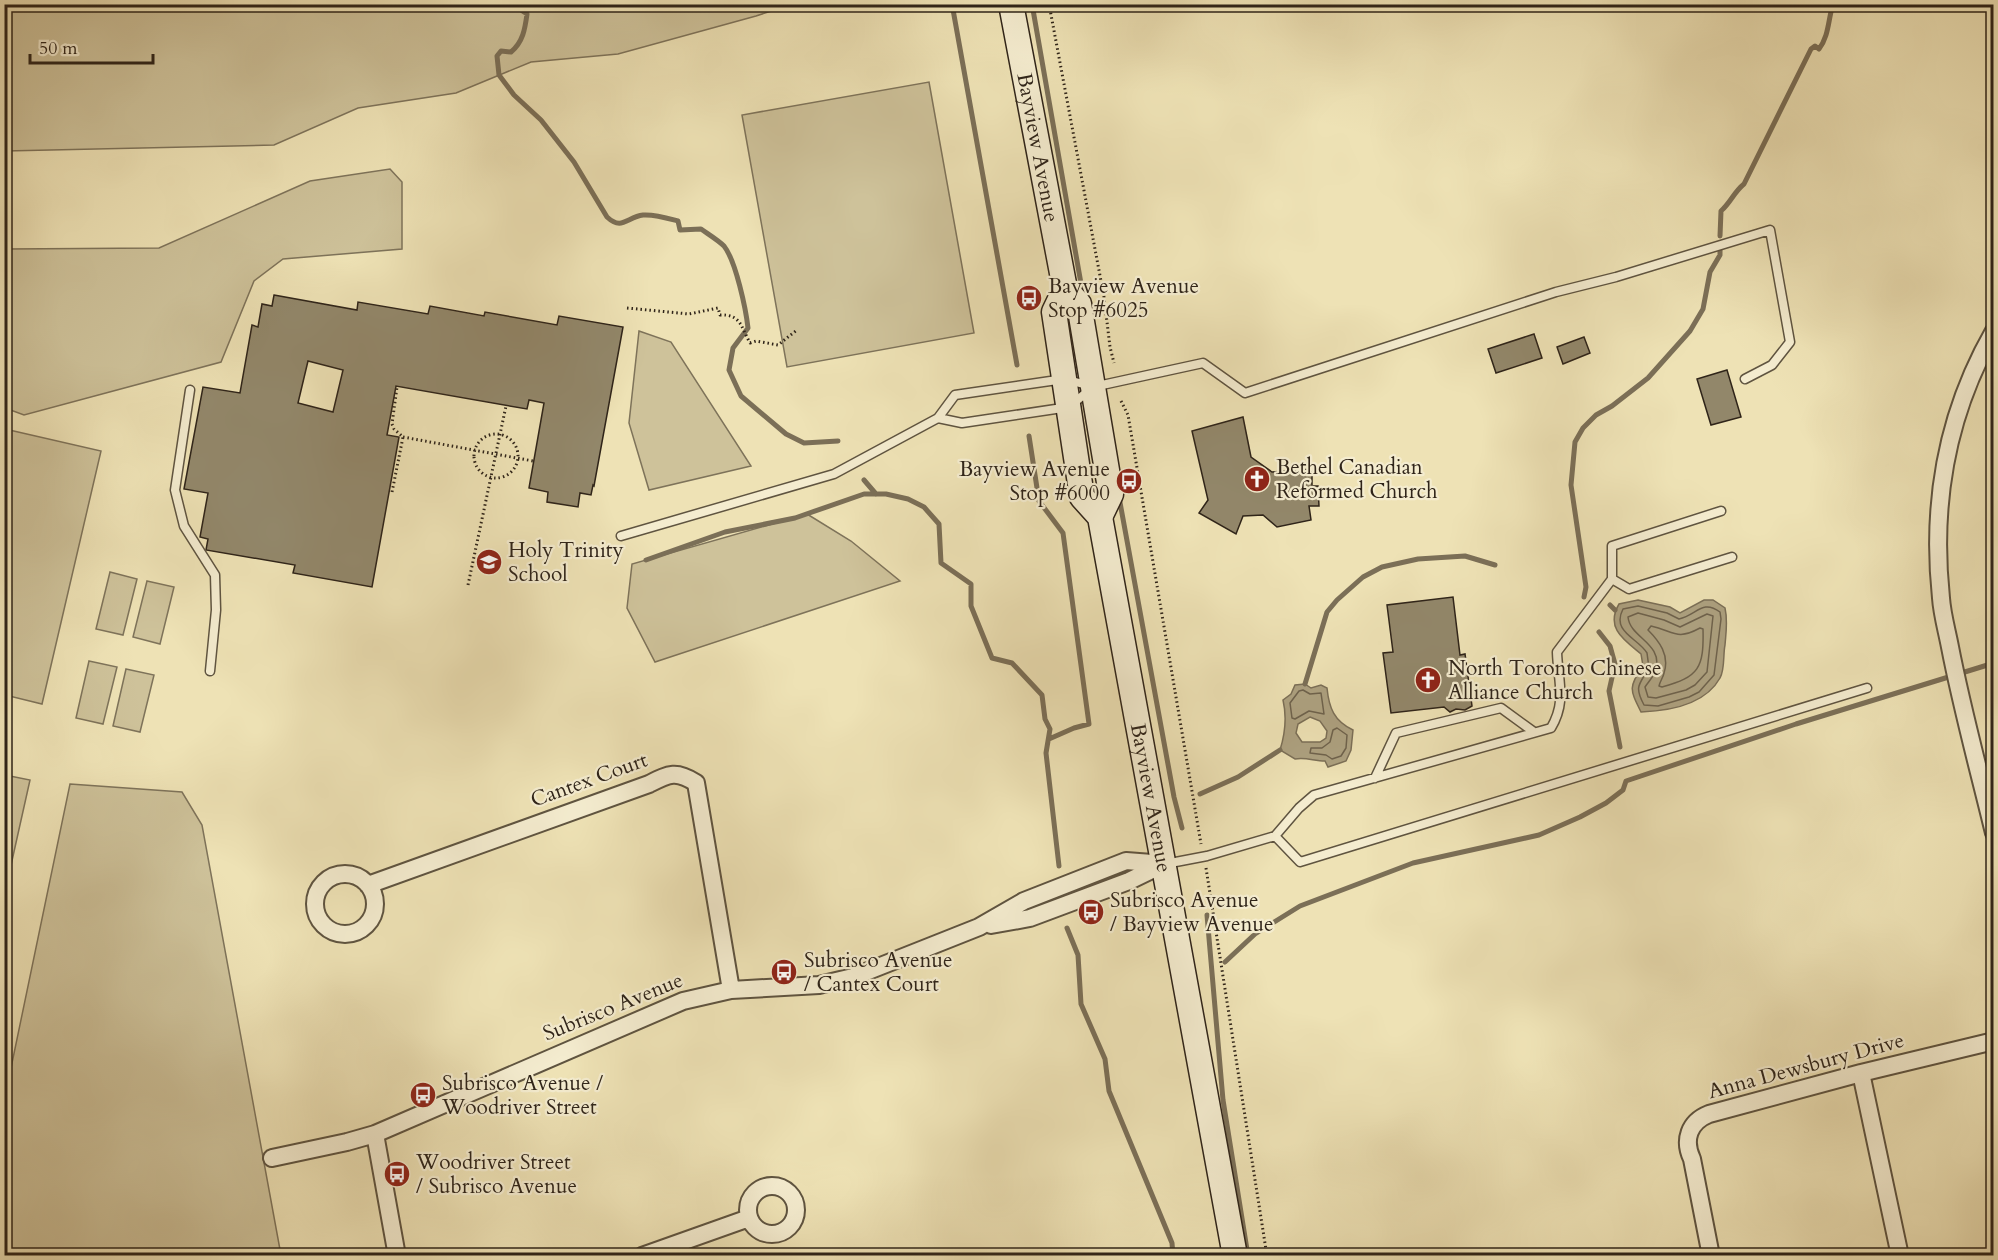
<svg xmlns="http://www.w3.org/2000/svg" width="1998" height="1260" font-family="Cardo,serif">
	<rect width="100%" height="100%" fill="#eee2b5"/>
	<filter id="stains"><feTurbulence type="fractalNoise" baseFrequency=".00333" numOctaves="4"/><feColorMatrix values="0 0 0 0 .2 0 0 0 0 .09 0 0 0 0 .02 0 0 0 .5 -.17"/></filter>
	<radialGradient id="worn" r=".72"><stop offset=".6" stop-color="#630" stop-opacity="0"/><stop offset="1" stop-color="#630" stop-opacity=".3"/></radialGradient>
	<path fill="#cec29a" stroke="#7e735a" stroke-width="1.5" d="M4,5l1,-1 785,1 -34,11 -138,38 -87,8 -75,31 -98,15 -84,37 -269,6z
		M929,82l45,251 -187,34 -45,-252z
		M390,169l12,13v67l-119,10 -29,22 -33,81 -197,53 -19,-7v-159l154,-1 151,-67z
		M639,331l32,11 80,124 -102,24 -20,-67z
		M5,429l96,22 -59,253 -37,-9z
		M807,514l44,27 49,40 -245,81 -28,-54 5,-44z
		M110,572l27,7 -14,56 -27,-6z
		M147,581l27,6 -14,57 -27,-7z
		M89,661l28,6 -14,57 -27,-6z
		M126,669l28,6 -14,57 -27,-6z
		M5,775l25,5 -25,112 -1,-117z
		M70,784l112,8 20,33 79,430h-276v-162l1,-1z"/>
	<path fill="#ada180" stroke="#7b6f57" stroke-width="1.5" fill-rule="evenodd" d="M1638,600l32,7 10,6 24,-13h9l12,8c3,13 1,24 0,37 -2,9 0,25 -5,33 -15,27 -52,33 -79,34 -11,-22 -13,-25 2,-46l-2,-12c-17,-14 -36,-26 -22,-50z
		M1305,684l6,4 10,-3 6,3c2,20 7,33 26,42l-2,20 -5,11 -18,6 -3,-6c-11,0 -19,-4 -30,-2l-15,-9c5,-16 7,-33 3,-50l8,-6 4,-9zM1310,717l10,4 7,10 -1,7 -6,4h-18l-6,-9 2,-9z"/>
	<g fill="none" stroke-linecap="round" stroke-linejoin="round">
		<path stroke="#6e624c" stroke-width="1.5" d="M1638,606l29,7 12,6c18,-4 23,-20 41,-7l1,7 -7,56 -15,17 -10,5 -31,9 -14,-1c-10,-19 -5,-20 5,-37l-2,-15c-9,-15 -36,-21 -24,-44z
			M1638,613l26,7 16,7 27,-13 6,2 -6,56 -12,13 -9,5 -30,8 -8,-1 -3,-10c4,-6 9,-11 11,-17 7,-27 -26,-32 -28,-53z
			M1651,626c23,5 25,15 49,2l3,1c1,39 -4,48 -41,58l-3,-1c1,-5 4,-8 5,-13 6,-18 -5,-32 -16,-43z
			M1303,690l7,4 11,-1 3,21 -15,-3 -14,8 -3,-1 -2,-15 9,-12z
			M1337,728l10,7 -1,13 -5,8 -9,3 -6,-4 -16,-2 1,-5h11l8,-6 3,-12z"/>
		<path stroke="#7b6f57" stroke-width="5" d="M512,4l15,10c-2,15 -4,28 -16,38l-10,-1 -4,5 2,19 15,20 27,25 33,42 33,55c15,14 20,0 36,-2 11,-1 24,3 35,6l2,9 21,-1c7,5 17,11 23,17 12,15 22,64 24,82l-15,20 -4,22 12,26 45,38 18,9 34,-2
			M952,4l65,361
			M1032,4l51,291
			M1720,236l1,-25c10,-9 13,-19 23,-27l67,-135 4,-3 4,3c10,-13 9,-29 14,-45
			M1029,436l10,65 24,32 26,191 -15,4 -25,11
			M864,480l12,14
			M1119,497l55,300 8,31
			M646,560l79,-28 70,-14 69,-24h22l22,5 16,8 15,17 2,39 30,21v22l21,52 20,5 30,32 3,24 5,10 -4,24 13,113
			M1584,597l2,-10 -15,-102 4,-43 8,-14 13,-13 16,-9 36,-28 42,-47 13,-22 7,-37 10,-17v-5
			M1610,605l5,5
			M1599,632l11,14 5,18 -6,27 11,56
			M1305,684l22,-72 10,-12 26,-23 19,-10 36,-8 47,-3 30,9
			M1200,794l38,-17 42,-27
			M1207,915l16,185 25,156
			M1067,928l11,27 3,49 24,55 4,32 63,152 1,13
			M1225,962l30,-28 45,-28 113,-43 126,-28 41,-18 26,-14 17,-13 3,-9 170,-57 198,-61"/>
	</g>
	<path fill="#92876a" stroke="#2f2419" stroke-width="1.5" fill-rule="evenodd" d="M274,295l83,15 1,-8 70,12 2,-8 54,10 1,-4 72,13 2,-9 64,11 -29,159 -1,-1 -2,10 -11,-2 -2,14 -31,-5 1,-10 -19,-4 15,-85 -15,-3 -2,9 -131,-23 -9,49 12,2 -27,150 -79,-14 2,-8 -89,-15 2,-11 -8,-2 8,-44 -24,-4 19,-102 37,6 12,-68 6,2 4,-23 10,2zM308,361l35,9 -10,42 -35,-9z
		M1534,334l8,24 -46,15 -8,-24z
		M1584,337l6,16 -27,11 -6,-17z
		M1727,370l14,47 -30,8 -14,-46z
		M1243,417l8,40 21,15 40,-3v17h6l1,20h-10l2,14 -34,7 -14,-12 -20,1 -7,18 -37,-21 9,-13 -16,-69z
		M1453,597l7,58 5,-1 7,52 -7,4 -9,-1 -6,3 -6,-5 -53,6 -8,-60 10,-1 -6,-47z"/>
	<g fill="none" stroke-linecap="round" stroke-linejoin="round">
		<defs>
			<path id="lane" d="M190,390l-15,100 9,36 31,49 1,35 -6,61
				M938,418l24,5 107,-16 24,-20 110,-24 42,30 311,-101 60,-15 154,-47 20,112 -18,23 -27,14
				M621,536l213,-62 104,-56 17,-23 109,-16 27,7
				M1612,579l17,10 103,-32
				M1375,778l21,-45 105,-25 33,24
				M1275,836l24,-28 15,-13 237,-67c16,-27 7,-46 6,-76l55,-73v-33l109,-35
				M1165,864l42,-8 68,-20 25,26 567,-174"/>
			<path id="street" d="M1994,331c-47,82 -63,173 -53,267 1,16 6,33 9,49 12,62 29,124 44,186
				M315 904a30 30 0 1 1 60 0a30 30 0 1 1-60 0Z
				M368,885l281,-101c20,-10 27,-14 47,-1l35,207
				M991,925l39,-7 99,-37 35,-17
				M1861,1073l39,183
				M375,1134l22,122
				M272,1158l75,-16 28,-8 308,-133 48,-11 88,-5 34,-8 126,-50 45,-26 102,-40 39,3
				M748 1210a24 24 0 1 1 48 0a24 24 0 1 1-48 0Z
				M642,1256l107,-38
				M1711,1256l-19,-97c-9,-19 -3,-37 17,-45l152,-41 133,-32"/>
			<g id="secondary">
				<path id="s1" d="M1011,4l54,285 14,15 32,190 -11,23"/>
				<path id="s2" d="M1065,289l-11,23 28,185 18,20 135,739"/>
			</g>
		</defs>
		<use href="#lane" stroke="#5f5440" stroke-width="11"/>
		<use href="#street" stroke="#5f5440" stroke-width="20"/>
		<use href="#secondary" stroke="#2f2419" stroke-width="27"/>
		<path stroke="#2f2419" stroke-width="3" stroke-dasharray="1.5 3" stroke-linecap="butt" d="M1049,4l55,293 6,50 4,16
			M627,308l62,6 29,-6 2,7c21,-1 21,12 30,28l6,-2 22,4 19,-15
			M1121,401l7,14 73,429
			M474 456a22 22 0 1 1 44 0a22 22 0 1 1-44 0Z
			M403,437l130,24
			M392,492l11,-55 -9,-8 -2,-5 5,-37
			M468,585l38,-179
			M1206,868l61,388"/>
		<use href="#lane" stroke="#f4eccf" stroke-width="8"/>
		<use href="#street" stroke="#f4eccf" stroke-width="16"/>
		<use href="#secondary" stroke="#f4eccf" stroke-width="24"/>
	</g>
	<defs>
		<symbol id="bus-disc" viewBox="-11 -11 22 22"><circle r="9.5" fill="#8f2418" stroke="#f4eccf"/><path d="M-5-6H5V4H4V6H2V4H-2V6H-4V4H-5ZM-3.5-4V0h7V-4ZM-3.5 1.2v1.5H-2V1.2ZM2 1.2v1.5H3.5V1.2Z" fill="#fff"/></symbol>
		<symbol id="church-disc" viewBox="-11 -11 22 22"><circle r="9.5" fill="#8f2418" stroke="#f4eccf"/><path d="M-1.2-6h2.4v3.5h3.3v2.4h-3.3V6h-2.4V-.1h-3.3v-2.4h3.3Z" fill="#fff"/></symbol>
		<symbol id="school-disc" viewBox="-11 -11 22 22"><circle r="9.5" fill="#8f2418" stroke="#f4eccf"/><path d="M0-5L7-2L0 1L-7-2ZM-4 1L0 2.5L4 1V4Q0 6-4 4Z" fill="#fff"/></symbol>
	</defs>
	<g fill-rule="evenodd">
		<use href="#bus-disc" x="1014" y="283" width="30" height="30"/>
		<use href="#church-disc" x="1242" y="464" width="30" height="30"/>
		<use href="#bus-disc" x="1114" y="466" width="30" height="30"/>
		<use href="#school-disc" x="474" y="547" width="30" height="30"/>
		<use href="#church-disc" x="1413" y="665" width="30" height="30"/>
		<use href="#bus-disc" x="1076" y="897" width="30" height="30"/>
		<use href="#bus-disc" x="769" y="957" width="30" height="30"/>
		<use href="#bus-disc" x="408" y="1080" width="30" height="30"/>
		<use href="#bus-disc" x="382" y="1159" width="30" height="30"/>
	</g>
	<g text-anchor="middle" dominant-baseline="central" stroke-width="4.5" stroke-linejoin="round" paint-order="stroke">
		<g font-size="21" fill="#2f2419" stroke="#f4eccf">
			<text stroke="none"><textPath href="#s1" startOffset="146">Bayview Avenue</textPath></text>
			<text transform="translate(589 780) rotate(-20)">Cantex Court</text>
			<text stroke="none"><textPath href="#s2" startOffset="525">Bayview Avenue</textPath></text>
			<text transform="translate(613 1007) rotate(-22)">Subrisco Avenue</text>
			<text transform="translate(1806 1066) rotate(-15)">Anna Dewsbury Drive</text>
		</g>
		<g font-size="21" fill="#2f2419" stroke="#f4eccf" text-anchor="start">
			<text x="1048" y="286">Bayview Avenue<tspan x="1048" dy="24">Stop #6025</tspan></text>
			<text x="1276" y="467">Bethel Canadian<tspan x="1276" dy="24">Reformed Church</tspan></text>
			<text x="1110" y="469" text-anchor="end">Bayview Avenue<tspan x="1110" dy="24">Stop #6000</tspan></text>
			<text x="508" y="550">Holy Trinity<tspan x="508" dy="24">School</tspan></text>
			<text x="1448" y="668">North Toronto Chinese<tspan x="1448" dy="24">Alliance Church</tspan></text>
			<text x="1110" y="900">Subrisco Avenue<tspan x="1110" dy="24">/ Bayview Avenue</tspan></text>
			<text x="804" y="960">Subrisco Avenue<tspan x="804" dy="24">/ Cantex Court</tspan></text>
			<text x="442" y="1083">Subrisco Avenue /<tspan x="442" dy="24">Woodriver Street</tspan></text>
			<text x="416" y="1162">Woodriver Street<tspan x="416" dy="24">/ Subrisco Avenue</tspan></text>
		</g>
	</g>
	<rect width="1998" height="1260" fill="none" stroke="#eee2b5" stroke-width="24"/>
	<rect x="6" y="6" width="1986" height="1248" fill="none" stroke="#2f2419" stroke-width="3"/>
	<rect x="12" y="12" width="1974" height="1236" fill="none" stroke="#2f2419" stroke-width="1.5"/>
	<path d="M30 54v9h123v-9" fill="none" stroke="#2f2419" stroke-width="3"/>
	<text x="39" y="54" font-size="18" fill="#2f2419" stroke="#f4eccf" stroke-width="4.5" paint-order="stroke">50 m</text>
	<rect width="100%" height="100%" filter="url(#stains)"/>
	<rect width="100%" height="100%" fill="url(#worn)"/>
</svg>
